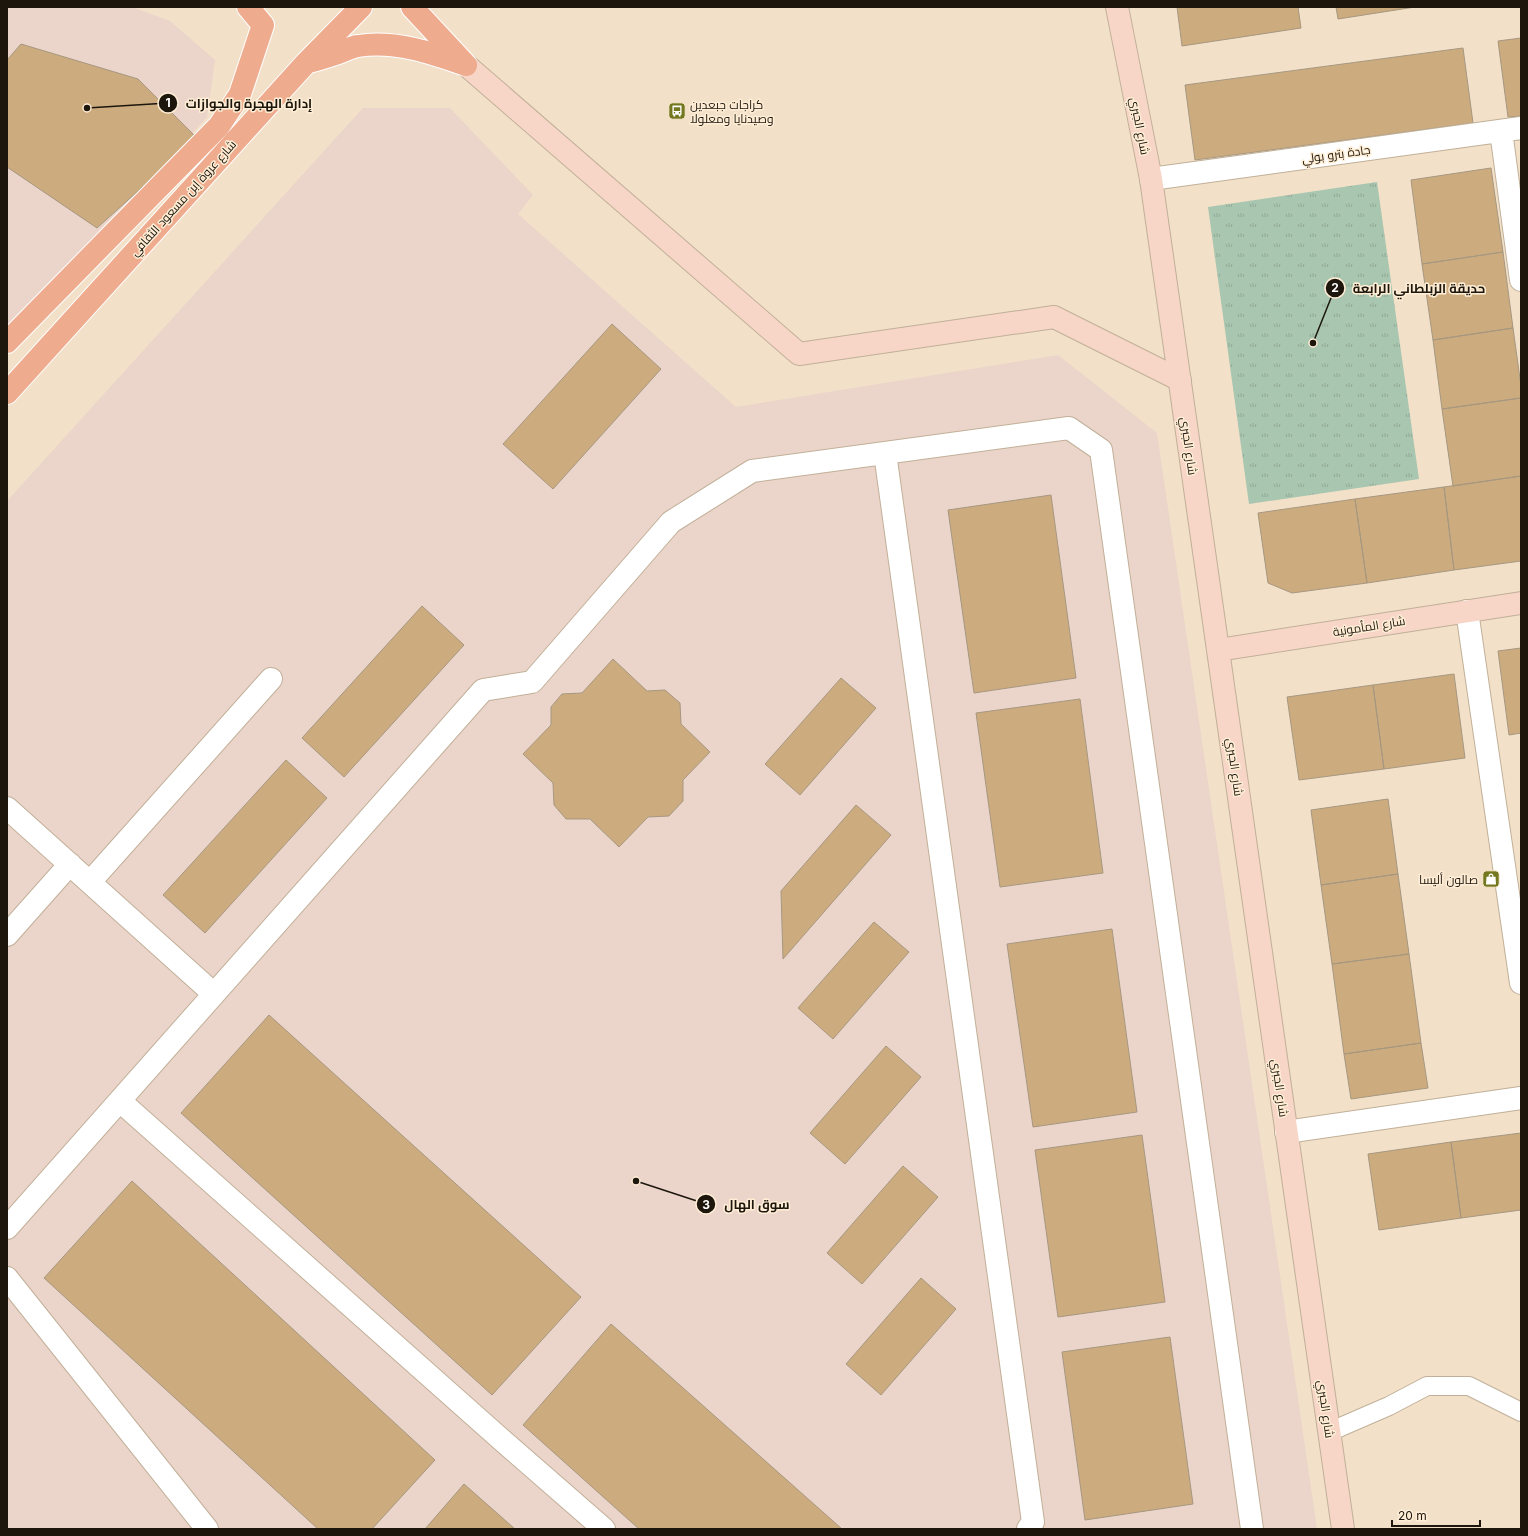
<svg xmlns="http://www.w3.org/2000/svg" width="1528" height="1536" font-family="Inter,Cairo,sans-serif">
	<defs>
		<pattern id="park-tufts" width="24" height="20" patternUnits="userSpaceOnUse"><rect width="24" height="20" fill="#a9c6b0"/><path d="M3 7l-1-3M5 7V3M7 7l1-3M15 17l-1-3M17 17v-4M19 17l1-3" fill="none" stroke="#91a996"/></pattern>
	</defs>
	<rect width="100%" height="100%" fill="#f2e0c8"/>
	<path fill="#ebd4c9" d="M7,7h125l38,14 45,39 -8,57 -200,223z
		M363,108h87l83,87 -15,19 218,193 322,-52 99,78 160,1096h-1310v-1028z"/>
	<path fill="url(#park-tufts)" d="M1377,182l42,297 -170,25 -41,-297z"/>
	<path fill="#ccac7f" stroke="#a79780" d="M1177,7h121l3,21 -119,18z
		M1336,7h79l-77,12z
		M1521,38v78l-13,1 -10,-76z
		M21,44l117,35 59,59 -100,90 -90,-61v-107z
		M1463,48l10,75 -278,37 -10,-75z
		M1491,168l12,84 -81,12 -11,-84z
		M1503,252l10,76 -80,12 -11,-76z
		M612,324l49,45 -108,120 -50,-45z
		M1513,328l8,58v12l-79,11 -9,-69z
		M1521,398v78l-68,10 -11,-77z
		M1521,476v85l-67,9 -10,-83z
		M1444,487l10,83 -87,13 -12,-84z
		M1051,495l25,183 -102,15 -26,-183z
		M1355,499l12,84 -75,10 -24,-10 -10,-70z
		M422,606l42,39 -120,132 -42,-39z
		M1521,648v85l-12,2 -11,-84z
		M613,659l34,32 18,-1 15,13 1,21 29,28 -27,28v21l-14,15 -21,1 -29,30 -29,-28h-24l-12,-14 -1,-22 -30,-29 28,-29v-18l11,-13 20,-1z
		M1454,674l11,84 -81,11 -11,-84z
		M841,678l35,30 -76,87 -35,-31z
		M1373,685l11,84 -85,11 -12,-83z
		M1080,699l23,174 -103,14 -24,-174z
		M286,760l41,38 -122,135 -42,-38z
		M1388,799l10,75 -77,11 -10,-75z
		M856,805l35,30 -108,124 -2,-68z
		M1398,874l11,80 -77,10 -11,-79z
		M874,922l35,30 -76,87 -35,-31z
		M1112,929l25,183 -104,15 -26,-183z
		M1409,954l12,89 -77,11 -12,-90z
		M269,1015l312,282 -89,98 -311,-282z
		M1421,1043l7,45 -77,11 -7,-45z
		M886,1046l35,31 -76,87 -35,-31z
		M1521,1133v77l-60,8 -10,-76z
		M1142,1135l23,167 -107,15 -23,-167z
		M1451,1142l10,76 -82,12 -11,-76z
		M903,1166l35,31 -76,87 -35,-31z
		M132,1181l303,279 -63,69h-54l-274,-251z
		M921,1278l35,31 -75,86 -35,-31z
		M611,1324l231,205h-203l-116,-104z
		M1170,1337l23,167 -108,16 -23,-168z
		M464,1484l51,45h-90z"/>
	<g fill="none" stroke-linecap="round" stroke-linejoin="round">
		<defs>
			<path id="lane" d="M1329,1432l60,-26 38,-20h42l52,26"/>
			<path id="street" d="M1501,131l20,149
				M1151,179l370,-51
				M885,453l148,1069 -5,7
				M1467,611l54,372
				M7,808l207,186
				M90,882l181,-203
				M7,935l63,-71
				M120,1101l383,340 101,88
				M1286,1132l235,-34
				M7,1228l476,-538 49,-8 139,-160 81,-51 317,-43 32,22 151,1079
				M7,1278l200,251"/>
			<path id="secondary" d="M1117,7l34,172 192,1350
				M466,65l333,289 255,-37 126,63
				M1218,650l303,-47"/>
			<path id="primary" d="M412,7l52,56
				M308,62c9,-2 18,-5 27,-8 8,-2 15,-7 23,-8 37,-6 74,7 108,19
				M7,342l212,-216 21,-32 23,-69 -15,-18
				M7,393l299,-330 55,-56"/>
		</defs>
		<use href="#lane" stroke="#c1b099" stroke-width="20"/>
		<use href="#street" stroke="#c1b099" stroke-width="24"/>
		<use href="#secondary" stroke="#c1b099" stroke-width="24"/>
		<use href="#primary" stroke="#fff" stroke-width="24"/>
		<use href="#lane" stroke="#fff" stroke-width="18"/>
		<use href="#street" stroke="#fff" stroke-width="22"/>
		<use href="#secondary" stroke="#f7d5c7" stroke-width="22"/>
		<use href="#primary" stroke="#eeab8e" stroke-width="22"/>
	</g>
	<defs>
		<symbol id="bus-square" viewBox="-11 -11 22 22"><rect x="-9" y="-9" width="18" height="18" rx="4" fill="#73771f" stroke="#ffeed5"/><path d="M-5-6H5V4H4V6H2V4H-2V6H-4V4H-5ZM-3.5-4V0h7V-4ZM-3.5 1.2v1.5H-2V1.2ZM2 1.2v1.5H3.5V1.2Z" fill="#fff"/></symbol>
		<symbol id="shop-square" viewBox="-11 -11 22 22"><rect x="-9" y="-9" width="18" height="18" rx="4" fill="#73771f" stroke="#ffeed5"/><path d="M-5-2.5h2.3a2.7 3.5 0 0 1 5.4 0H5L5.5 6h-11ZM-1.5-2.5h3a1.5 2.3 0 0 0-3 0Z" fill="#fff"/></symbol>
	</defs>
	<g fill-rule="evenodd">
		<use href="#bus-square" x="667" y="101" width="20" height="20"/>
		<use href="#shop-square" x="1481" y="869" width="20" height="20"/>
	</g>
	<g text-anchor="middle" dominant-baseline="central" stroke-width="3" stroke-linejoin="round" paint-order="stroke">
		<g font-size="12" fill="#1c160d" stroke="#ffeed5" text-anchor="start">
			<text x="690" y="104">كراجات جبعدين<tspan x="690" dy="14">وصيدنايا ومعلولا</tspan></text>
			<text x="1478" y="879" text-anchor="end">صالون أليسا</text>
		</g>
		<g font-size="12" fill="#1c160d" stroke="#ffeed5">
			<text transform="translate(1140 126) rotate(79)">شارع الجبري</text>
			<text transform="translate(1336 154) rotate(-8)">جادة بترو بولي</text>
			<text transform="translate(183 198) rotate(-48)">شارع عروة إبن مسعود الثقافي</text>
			<text transform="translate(1189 446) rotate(82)">شارع الجبري</text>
			<text transform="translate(1369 626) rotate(-9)">شارع المأمونية</text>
			<text transform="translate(1235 767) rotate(82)">شارع الجبري</text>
			<text transform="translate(1280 1088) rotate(82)">شارع الجبري</text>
			<text transform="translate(1326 1409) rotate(82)">شارع الجبري</text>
		</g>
	</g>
	<path fill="none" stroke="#1c160d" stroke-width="1.5" d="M87 108L168 103M1313 343L1335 288M636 1181L706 1204"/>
	<g fill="#1c160d" stroke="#ffeed5" stroke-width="1.5">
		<circle cx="87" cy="108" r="4"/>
		<circle cx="1313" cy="343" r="4"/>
		<circle cx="636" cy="1181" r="4"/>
		<circle cx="168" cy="103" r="10"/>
		<circle cx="1335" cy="288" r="10"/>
		<circle cx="706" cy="1204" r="10"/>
	</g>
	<g font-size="12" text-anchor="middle" font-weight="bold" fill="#fff">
		<text x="168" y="107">1</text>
		<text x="1335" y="292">2</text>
		<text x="706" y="1209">3</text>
	</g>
	<g font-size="13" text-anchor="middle" font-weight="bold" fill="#1c160d" stroke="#ffeed5" stroke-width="3" stroke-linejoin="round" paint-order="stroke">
		<text x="249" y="108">إدارة الهجرة والجوازات</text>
		<text x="1419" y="293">حديقة الزبلطاني الرابعة</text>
		<text x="757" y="1209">سوق الهال</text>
	</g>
	<rect width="1528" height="1536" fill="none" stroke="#1c160d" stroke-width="16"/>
	<path d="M1392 1520v6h88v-6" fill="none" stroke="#1c160d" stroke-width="2"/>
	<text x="1398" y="1520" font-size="12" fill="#1c160d" stroke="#ffeed5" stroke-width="3" paint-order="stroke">20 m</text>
</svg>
